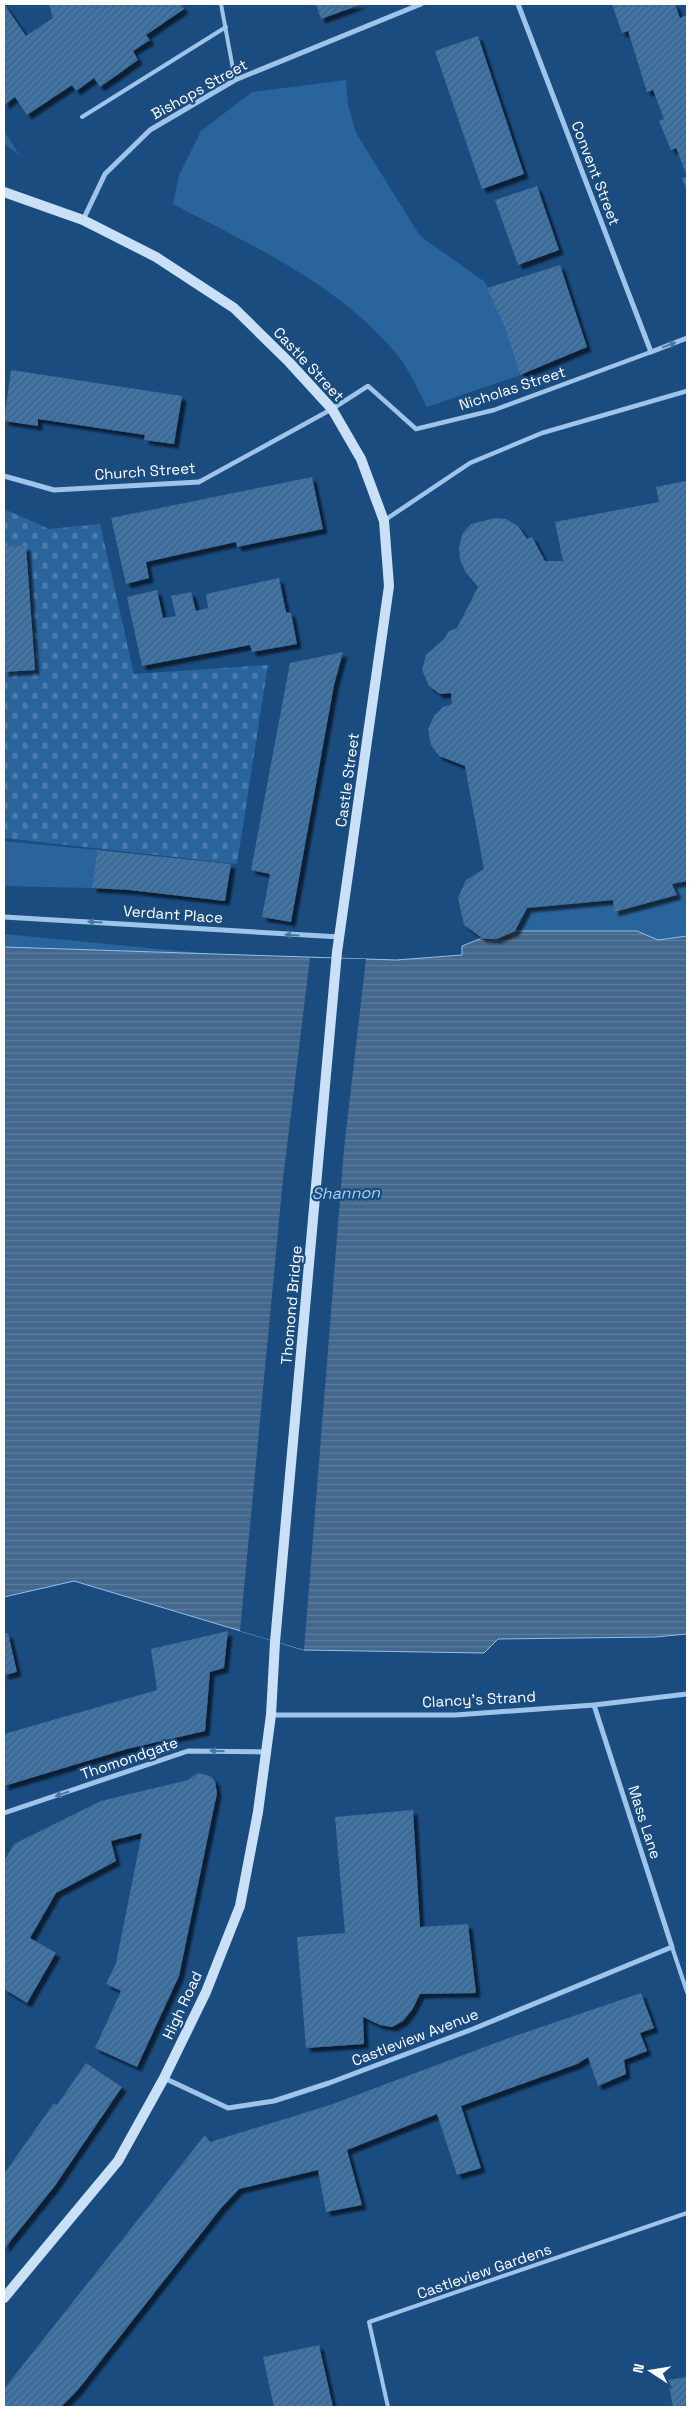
<svg xmlns="http://www.w3.org/2000/svg" width="691" height="2411" font-family="'Space Grotesk',sans-serif">
	<defs>
		<pattern id="cemetery-stones" width="16" height="16" patternUnits="userSpaceOnUse" patternTransform="scale(1.25)"><rect width="16" height="16" fill="#2a649d"/><path d="M2 7V4a2 2 0 0 1 4 0v3zM10 15v-3a2 2 0 0 1 4 0v3z" fill="#4a7bac"/></pattern>
		<pattern id="water-rules" width="6" height="5" patternUnits="userSpaceOnUse" patternTransform="scale(1.25)"><rect width="6" height="5" fill="#43678d"/><path d="M0 2.5h6" fill="none" stroke="#5f7e9e"/></pattern>
		<pattern id="building-hatch" width="6" height="6" patternUnits="userSpaceOnUse" patternTransform="scale(1.25)"><rect width="6" height="6" fill="#3f74a8"/><path d="M-1 1l2-2M0 6l6-6M5 7l2-2" fill="none" stroke="#465e75"/></pattern>
		<filter id="shadow"><feDropShadow dx="4.5" dy="4.5" stdDeviation="1" flood-color="#0009"/></filter>
	</defs>
	<rect width="100%" height="100%" fill="#1b4c80"/>
	<path fill="#2a649d" d="M346,80l2,25 8,28 64,103 65,46 20,46 15,47 -93,32c-9,-16 -17,-36 -28,-50 -58,-72 -146,-111 -226,-153l6,-29 22,-44 51,-39z
		M4,131l16,25 -16,-13z
		M4,841l93,9 -5,38 -88,-2z
		M687,881v55l-29,4 -21,-9h-121l11,-23 86,-8 1,11 63,-17 -5,-10z
		M4,934l218,21 -218,-8z"/>
	<path fill="url(#cemetery-stones)" d="M4,509l45,20 51,-5 34,150 134,-9 -31,199 -233,-26z"/>
	<path fill="url(#water-rules)" stroke="#91c0ec" d="M515,931h122l21,9 29,-4v698l-32,3 -157,2 -14,14 -180,-3 -230,-69 -70,16v-650l392,13 66,-5v-9l20,-8 14,1z"/>
	<path fill="#1b4c80" d="M310,958l56,1 -22,190 -40,501 -64,-19 43,-452z"/>
	<path fill="url(#building-hatch)" filter="url(#shadow)" d="M4,4l22,32 27,-18 -4,-14h131l4,5 -38,26 4,5 -17,11 5,9 -38,27 -6,-9 -18,13 -4,-6 -45,30 -12,-18 -11,8z
		M316,4h46l-41,15z
		M612,4h63l5,14 7,-3v176l-5,-13 5,-2 -11,-28 -5,2 -12,-29 5,-2 -11,-29 -6,2 -19,-61 -6,2z
		M478,36l46,138 -42,15 -47,-138z
		M537,186l22,64 -41,15 -23,-65z
		M560,265l27,82 -67,28 -15,-47 -18,-40z
		M11,370l171,26 -8,48 -30,-4 1,-5 -107,-16v7l-34,-5z
		M312,477l11,52 -86,18 -1,-5 -90,20 3,16 -23,6 -15,-66z
		M686,481l1,400 -15,3 5,11 -63,17 -1,-12 -86,8 -12,23 -19,8 -14,-1 -18,-13 -6,-27 8,-18 18,-11 -19,-103 -26,-10 -8,-11 -3,-16 6,-13 9,-9 9,-3 -1,-11 -11,1 -11,-8 -7,-16 4,-15 18,-16 5,-8 8,-3 21,-41 -12,-14 -6,-13 -1,-12 3,-14 9,-10 24,-6 11,1 12,7 9,13 5,-2 13,24h18l-8,-39 104,-20 -3,-15z
		M26,546l9,124 -31,2v-125z
		M279,578l7,34 5,1 6,31 -45,8 -2,-7 -108,21 -15,-69 30,-7 6,28 13,-2 -5,-20 20,-4 5,19 12,-3 -2,-14z
		M343,652l-9,33 -43,237 -29,-5 8,-43 -19,-4 39,-207z
		M97,850l134,14 -6,37 -96,-11 -37,-2z
		M228,1631l-4,37 -14,4 -5,59 -78,18 -123,37v-52l153,-44 -6,-41z
		M8,1633l9,39 -13,3v-41z
		M198,1773l12,3 5,5 2,12 -38,183 -42,91 -42,-19 26,-57 -15,-7 10,-21 26,-130 -31,8 5,20 -60,32 -26,45 26,15 -29,50 -23,-14v-128l10,-17 87,-43 87,-21z
		M413,1810l7,117 48,-3 8,69 -56,1 -8,16 -9,11 -11,6 -12,-2 -17,-8 1,27 -58,4 -9,-111 48,-4 -10,-116z
		M641,1993l13,35 -14,5 7,18 -23,9 2,14 -28,12 -10,-29 -11,7 -116,42 20,62 -24,7 -20,-61 -90,36 15,55 -36,7 -8,-42 -79,19 -17,18 -145,184 -16,16h-57v-18l201,-254 5,7 120,-37 176,-66z
		M86,2063l36,24 -68,100 -50,62v-75l50,-71 3,2z
		M319,2345l14,62h-59l-11,-50z
		M687,2377v30h-14l-5,-27z"/>
	<g fill="none" stroke-linecap="round" stroke-linejoin="round">
		<path stroke="#9fc4ea" stroke-width="4" d="M221,4l14,76
			M82,117l144,-90
			M672,1947l15,45
			M388,2407l-19,-85 318,-109"/>
		<path stroke="#9fc4ea" stroke-width="4.5" d="M199,482l133,-73 36,-23 48,43 78,-19 157,-58
			M385,520l85,-57 72,-30 145,-42"/>
		<path stroke="#9fc4ea" stroke-width="5" d="M518,4l133,348 36,-14
			M83,220l22,-46 45,-44 85,-50 186,-76
			M4,476l50,14 145,-8
			M4,917l336,20
			M271,1715h184l139,-10 93,-11
			M4,1813l184,-62 78,1
			M164,2078l64,30 46,-7 55,-18 144,-54 199,-82 -78,-242"/>
		<path stroke="#cae0f7" stroke-width="10" d="M4,192l79,28 73,37 78,51 55,54 43,47 29,50 23,62 5,65 -52,366 -62,690 -4,73 -13,97 -18,94 -34,86 -42,86 -46,83 -114,137"/>
	</g>
	<defs><path id="oneway-solid" d="M-6-.8H1V-3.2L6.5 0L1 3.2V.8H-6Z" transform="scale(1.25)"/></defs>
	<g fill="#4976a5">
		<use href="#oneway-solid" transform="translate(669 345) rotate(-21)"/>
		<use href="#oneway-solid" transform="translate(95 922) rotate(-177)"/>
		<use href="#oneway-solid" transform="translate(292 935) rotate(-176)"/>
		<use href="#oneway-solid" transform="translate(217 1751) rotate(-179)"/>
		<use href="#oneway-solid" transform="translate(62 1794) rotate(161)"/>
	</g>
	<g text-anchor="middle" dominant-baseline="central" stroke-width="4.5" stroke-linejoin="round" paint-order="stroke">
		<g font-size="15" fill="#fff" stroke="#1b4c80">
			<text transform="translate(199 89) rotate(-29)">Bishops Street</text>
			<text transform="translate(596 173) rotate(69)">Convent Street</text>
			<text transform="translate(309 364) rotate(47)">Castle Street</text>
			<text transform="translate(512 388) rotate(-18)">Nicholas Street</text>
			<text transform="translate(145 471) rotate(-4)">Church Street</text>
			<text transform="translate(347 780) rotate(-82)">Castle Street</text>
			<text transform="translate(173 914) rotate(4)">Verdant Place</text>
			<text transform="translate(291 1305) rotate(-85)">Thomond Bridge</text>
			<text transform="translate(479 1699) rotate(-3)">Clancy's Strand</text>
			<text transform="translate(129 1758) rotate(-19)">Thomondgate</text>
			<text transform="translate(645 1822) rotate(72)">Mass Lane</text>
			<text transform="translate(182 2005) rotate(-65)">High Road</text>
			<text transform="translate(415 2037) rotate(-21)">Castleview Avenue</text>
			<text transform="translate(484 2271) rotate(-19)">Castleview Gardens</text>
		</g>
		<g font-size="16" font-style="italic" fill="#aacef1" stroke="#1b4c80">
			<text transform="translate(346 1193) rotate(-1)">Shannon</text>
		</g>
	</g>
	<rect width="691" height="2411" fill="none" stroke="#ffffff" stroke-width="10"/>
	<g transform="translate(651 2371) rotate(282)" stroke="#1b4c80" stroke-width="4" paint-order="stroke">
	<path d="M0-4L9 19L0 12L-9 19Z" fill="#ffffff"/>
	<text y="-8" font-size="14" font-weight="bold" text-anchor="middle" fill="#ffffff">N</text>
	</g>
</svg>
